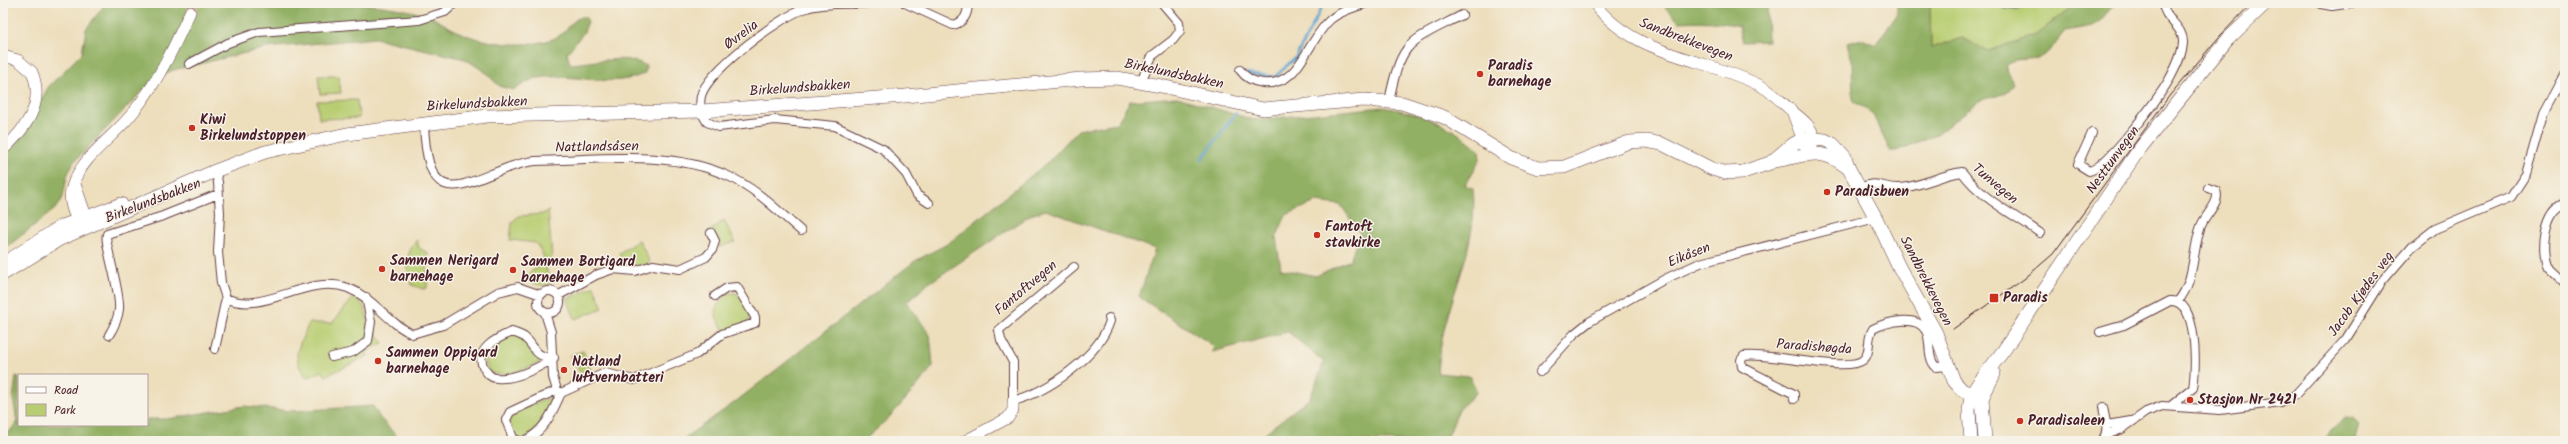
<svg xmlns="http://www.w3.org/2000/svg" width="2568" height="444" font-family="Kalam,sans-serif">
	<rect width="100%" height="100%" fill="#f7f3e8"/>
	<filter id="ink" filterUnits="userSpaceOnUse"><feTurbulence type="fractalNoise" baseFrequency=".025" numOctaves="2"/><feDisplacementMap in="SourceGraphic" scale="8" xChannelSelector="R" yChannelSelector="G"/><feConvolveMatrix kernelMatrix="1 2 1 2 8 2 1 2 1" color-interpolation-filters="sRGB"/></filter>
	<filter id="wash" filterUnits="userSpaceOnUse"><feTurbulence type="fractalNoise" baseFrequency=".012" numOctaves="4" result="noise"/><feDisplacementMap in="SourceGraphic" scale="16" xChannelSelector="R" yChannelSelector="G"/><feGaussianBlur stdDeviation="0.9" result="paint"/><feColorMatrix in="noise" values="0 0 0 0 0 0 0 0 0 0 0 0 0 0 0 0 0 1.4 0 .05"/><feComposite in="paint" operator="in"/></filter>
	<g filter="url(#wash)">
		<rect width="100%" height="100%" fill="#eddebc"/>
		<path fill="#b8cd71" stroke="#81764e" d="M1930,3h70l5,5 14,1 17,-6h40l-40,32 -48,16 -26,-13 -31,10z
			M318,76h21l2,17 -21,1z
			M357,100l2,18 -40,1 -2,-18z
			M548,210l4,47 -6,9 4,20c-9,-1 -17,0 -22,-9l1,-4 13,-8 2,-8 -8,-14 -26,-3 2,-17 6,-7 25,-2z
			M724,220l11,22 -16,5 -13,-13z
			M417,240l2,8 9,5 -1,35 -4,1 -11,-4c-6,-19 -8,-29 5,-45z
			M639,240l11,22 -11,6 -13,-1 -7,-14z
			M594,286l9,22 -28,11 -8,-20z
			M728,293h8l15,18 -4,13 -13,5h-11c-12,-18 -10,-21 5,-36z
			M355,296c11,10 14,20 13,36l7,-1 8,12 -17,8 2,5 -42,20 -4,-5 -15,7c-18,-23 -8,-30 2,-55h23z
			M511,335l11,3 9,15 15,7c-19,8 -36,17 -56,13 -13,-20 6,-29 21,-38z
			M583,351l8,20 -9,5 -12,-21z
			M556,397c-9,18 -16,35 -35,43l-6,-4 -6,-15c10,-14 31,-20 47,-24z"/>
		<path fill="#92b063" stroke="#6e6847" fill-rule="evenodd" d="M106,3h181l8,6c16,-1 33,-5 49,-5 25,-1 57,4 82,11 12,4 23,13 35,18 24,10 55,14 81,9 28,-5 24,-21 42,-26l4,5 -4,11 -17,21 3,11c22,-1 58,-11 76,2l-1,7c-32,17 -73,-1 -107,5 -8,1 -17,8 -25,12l-14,-4 -15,-15 -19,-12 -90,-21 -108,10 -94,22 -20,10 -80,83 -6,13 -4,21 -8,12 -52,41v-100l15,-10 31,-54 33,-33 4,-24z
			M1661,3h110l-4,9 1,29 -25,1 -4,-16c-20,-5 -40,-5 -60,-4z
			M1897,3h33l1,45 31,-10 26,13 48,-16 40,-32h39l-14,17 -9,6 -27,5 -17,21 -9,6 -24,2 -8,5 -1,5 8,13 -7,10 -26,7 -44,34 -41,17h-6l-18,-38 -19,-12 -1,-40 -5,-18 15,-4 13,6 22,-30z
			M1177,97l77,23 129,-13c36,6 70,18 96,43l1,10 -15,25 8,4c6,51 -21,101 -31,150 -2,11 -3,22 -4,34l31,3 8,16 -18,17 -13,32h-187l6,-8 45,-35 14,-36 -36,-30 -76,20 2,-6 -75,-49 16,-48 -109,-39 -16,5 -101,68 -22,19 23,33 3,31c-21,27 -43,53 -70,75h-183l54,-38 181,-142 34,-18 100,-82 29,-31 39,-7 13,-22zM1316,202l25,3 19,29 -10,26 -34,16 -35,-7 -5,-31 10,-23z
			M16,376l3,1v48h128v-6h20l77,-13 48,5 81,-5 7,12 21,23 -236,-2 -10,2h-152l1,-6 8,-6 5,-8 -4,-22z
			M2346,418l7,1 6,6 -4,14 4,2h-36l7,-11z"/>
		<path fill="#5ca1d1" stroke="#53607e" d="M2000,3h36l-17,6 -14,-1z"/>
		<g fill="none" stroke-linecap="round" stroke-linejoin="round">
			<path stroke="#5ca1d1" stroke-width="2.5" d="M1246,73l29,4 21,-20 26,-50
				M1202,159l34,-46"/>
		</g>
	</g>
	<g filter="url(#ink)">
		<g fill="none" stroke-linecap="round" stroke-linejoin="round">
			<path stroke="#ccb89f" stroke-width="11" stroke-dasharray="11 5.5" stroke-linecap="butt" d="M190,12l3,-9"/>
			<defs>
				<path id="street" d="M870,3c-20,2 -44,-1 -63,5 -24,6 -100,63 -106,88 -2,9 1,19 6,26l12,5 56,-7 60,6 48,23 23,25 11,21 12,8
					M905,3l48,22c12,-3 15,-11 15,-22
					M2321,4l11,2 20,-3
					M189,64l39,-21 31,-11 160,-12 26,-8 10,-9
					M1240,70c5,7 13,12 23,13 38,4 44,-44 68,-64 11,-9 23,-11 36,-16
					M1141,82l11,-26 21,-16 7,-9 -1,-8 -17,-20
					M1389,101c13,-62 19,-58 73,-86
					M424,122c3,110 54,45 111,39 63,-1 134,-12 193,15 28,12 50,35 73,55
					M2092,133l-14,31 11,7c17,-2 70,-74 80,-91 6,-11 13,-24 14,-37 1,-17 -19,-23 -20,-40
					M215,171l3,11 2,31 -2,39 3,31 5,15 -11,51
					M1860,188c19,-9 22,1 39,0 21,-1 41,-13 63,-16 21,28 50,41 78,61
					M2565,203c-21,7 -25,48 -17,65l17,16
					M1074,267l-75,63 2,10 12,22v39c35,-9 86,-45 97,-80l-1,-3
					M538 302a11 11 0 1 1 22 0a11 11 0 1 1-22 0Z
					M559,295l37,-20 17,-6 22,2 18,-6 27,4 26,-12 6,-7 3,-9 -4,-8
					M226,298c37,18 80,-25 122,-10 20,8 32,23 48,36 5,4 11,7 16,10l31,-9 55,-33 20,-5 23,8
					M2178,301c17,-19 14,-51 23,-75 4,-11 20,-24 15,-35l-8,-3
					M545,313l6,19 2,45 4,13 4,3 44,-20 29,7 63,-26 25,-20 33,-11v-6l-18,-30 -10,1 -12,8
					M512,332c3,1 9,3 12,5 14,11 7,19 30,21 -16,10 -38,22 -57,20 -6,0 -9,-4 -12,-8 -13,-20 12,-32 27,-38z
					M2100,332l24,-7 46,-24c29,-2 26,69 23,87l-21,17
					M109,335c5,-8 9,-16 10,-26 2,-17 -16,-69 -12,-75l56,-18 55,-22
					M332,357l21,-5 15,-11 3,-19 -5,-25
					M1540,372l34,-38 15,-12 76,-43 35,-16 176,-45
					M1794,399v-5l-52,-27 -1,-7 3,-4c24,-4 104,17 119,4 9,-7 3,-22 10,-31 13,-7 44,-15 53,2 6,11 0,26 10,36l12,-1
					M2107,425l24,-4
					M2106,435l16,-6 24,-17 16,-6 58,4 61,-8 14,-7 51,-56 35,-56 31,-36 23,-18 76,-32 15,-23 17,-60 22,-41
					M519,441l-6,-3 -7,-18 4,-8 47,-22
					M524,441c21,-10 28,-28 37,-48
					M2102,441c8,-11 3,-21 1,-34"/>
				<path id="secondary" d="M1594,3c40,54 111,54 167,83 13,7 21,17 31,25 11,9 18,13 23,28l-6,14
					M3,56l15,4 14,12c13,32 -6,56 -29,78
					M1792,111l13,35
					M74,181l12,35 -1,9
					M82,226c-8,-9 -15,-26 -10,-39 10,-32 44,-51 63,-77 24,-30 39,-63 55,-98
					M965,441l43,-23 5,-8v-9"/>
				<path id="primary" d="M1775,161c31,-5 45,-16 73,7
					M3,264l57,-37 61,-23
					M3,274l57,-35 155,-68 50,-19 82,-18 140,-18 215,-5 203,-15 176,-17 36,-1 44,8 102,23 101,-9 38,3 42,14 67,41 27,10 26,-1 65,-25 17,-1 16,3 50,25 14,4 17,-1 27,-9 20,-17 11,-6 14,-1 10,1 8,4 12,13 4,12 27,49 23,49 37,66 18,48 8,9 20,8
					M1971,441l-2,-31 2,-15 7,-11 26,-34 134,-199 90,-112 38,-36
					M1985,441l-3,-43 12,-24"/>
			</defs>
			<use href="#street" stroke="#623c41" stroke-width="10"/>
			<use href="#secondary" stroke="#623c41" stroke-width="12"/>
			<use href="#primary" stroke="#623c41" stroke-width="14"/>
			<use href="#street" stroke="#fff" stroke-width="8"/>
			<use href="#secondary" stroke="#fff" stroke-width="11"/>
			<use href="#primary" stroke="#fff" stroke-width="13"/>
			<path stroke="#4a1f2b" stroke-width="1" d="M1953,329l71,-50 29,-25 117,-159 49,-58 33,-34"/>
		</g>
	</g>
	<g fill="#c8321e" stroke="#f7f3e8" stroke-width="1.5">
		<circle cx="1480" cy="74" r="4"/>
		<circle cx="192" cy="128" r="4"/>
		<circle cx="1827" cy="192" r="4"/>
		<circle cx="1317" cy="235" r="4"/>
		<circle cx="382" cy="269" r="4"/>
		<circle cx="513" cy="270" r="4"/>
		<rect x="1989" y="293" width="10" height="10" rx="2"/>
		<circle cx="378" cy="361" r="4"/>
		<circle cx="564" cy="370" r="4"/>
		<circle cx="2190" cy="400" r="4"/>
		<circle cx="2020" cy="421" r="4"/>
	</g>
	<g text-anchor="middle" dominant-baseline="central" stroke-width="3" stroke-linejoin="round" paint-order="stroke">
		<g font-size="14" fill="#4a1f2b" stroke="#f7f3e8">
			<text transform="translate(741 35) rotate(-37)">Øvrelia</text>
			<text transform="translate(1686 40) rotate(21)">Sandbrekkevegen</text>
			<text transform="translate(1174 74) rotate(12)">Birkelundsbakken</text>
			<text transform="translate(800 88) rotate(-4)">Birkelundsbakken</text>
			<text transform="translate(477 104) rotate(-3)">Birkelundsbakken</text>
			<text transform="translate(597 147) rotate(-1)">Nattlandsåsen</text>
			<text transform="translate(2113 160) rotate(-54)">Nesttunvegen</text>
			<text transform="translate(1995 184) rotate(40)">Tunvegen</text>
			<text transform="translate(153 201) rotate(-21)">Birkelundsbakken</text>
			<text transform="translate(1689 255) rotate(-22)">Eikåsen</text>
			<text transform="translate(1926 281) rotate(63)">Sandbrekkevegen</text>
			<text transform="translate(1026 288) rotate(-40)">Fantoftvegen</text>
			<text transform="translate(2361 294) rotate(-54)">Jacob Kjødes veg</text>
			<text transform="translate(1814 347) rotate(4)">Paradishøgda</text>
		</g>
		<g font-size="14" font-weight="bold" fill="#4a1f2b" stroke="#f7f3e8" text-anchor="start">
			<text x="1488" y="66">Paradis<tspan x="1488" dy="16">barnehage</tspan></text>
			<text x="200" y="120">Kiwi<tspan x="200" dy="16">Birkelundstoppen</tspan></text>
			<text x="1835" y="192">Paradisbuen</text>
			<text x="1325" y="227">Fantoft<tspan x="1325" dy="16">stavkirke</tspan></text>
			<text x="390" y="261">Sammen Nerigard<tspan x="390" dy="16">barnehage</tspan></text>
			<text x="521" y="262">Sammen Bortigard<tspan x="521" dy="16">barnehage</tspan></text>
			<text x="2003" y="298">Paradis</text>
			<text x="386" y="353">Sammen Oppigard<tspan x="386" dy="16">barnehage</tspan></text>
			<text x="572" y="362">Natland<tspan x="572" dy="16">luftvernbatteri</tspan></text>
			<text x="2198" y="400">Stasjon Nr 2421</text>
			<text x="2028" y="421">Paradisaleen</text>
		</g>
	</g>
	<rect width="2568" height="444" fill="none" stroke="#f7f3e8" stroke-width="16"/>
	<rect x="18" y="374" width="130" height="52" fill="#f7f3e8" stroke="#b29e9c"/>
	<rect x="26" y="387" width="20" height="6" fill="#ffffff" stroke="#b29e9c"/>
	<text x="54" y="394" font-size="12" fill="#4a1f2b">Road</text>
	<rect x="26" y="404" width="20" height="12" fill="#b8cd71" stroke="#b29e9c"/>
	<text x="54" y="414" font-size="12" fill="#4a1f2b">Park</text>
</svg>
